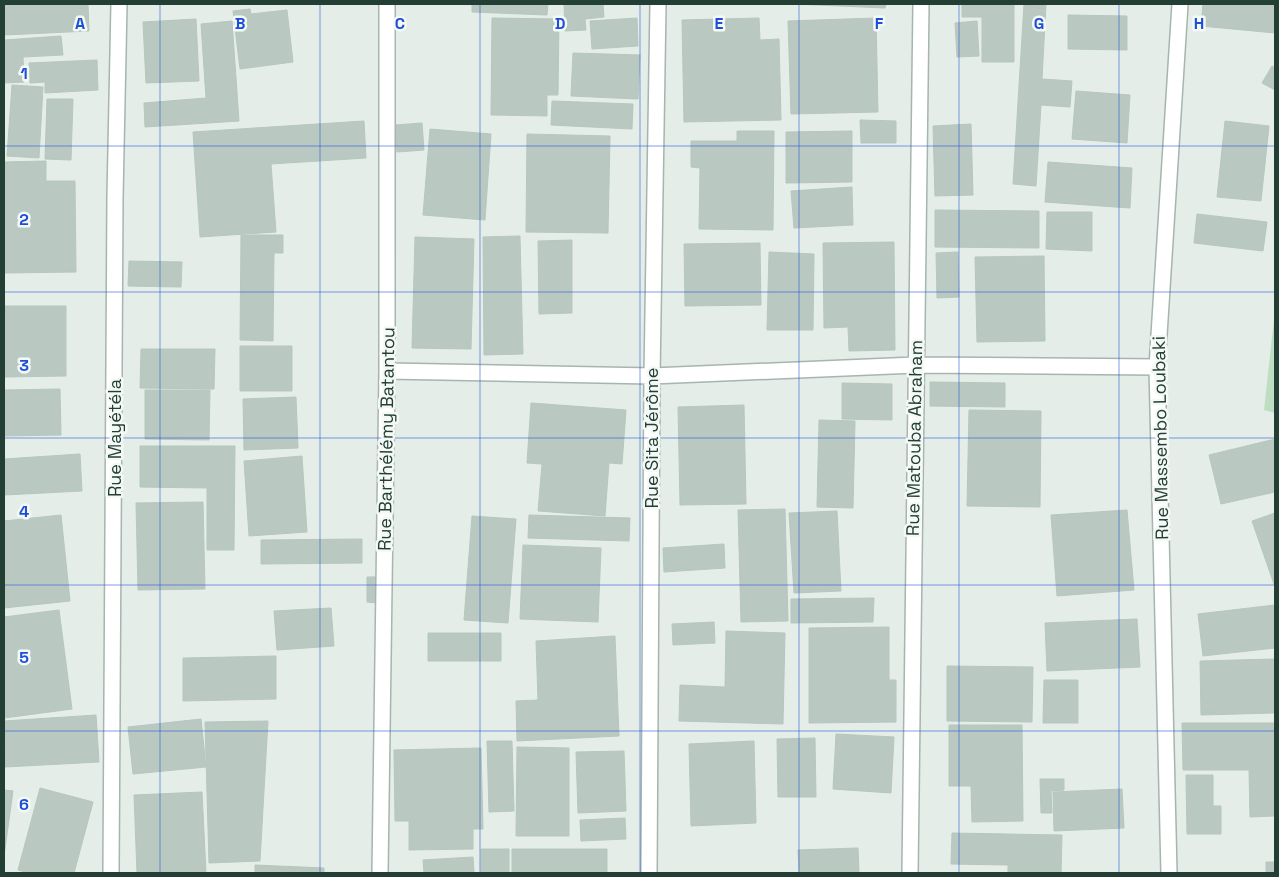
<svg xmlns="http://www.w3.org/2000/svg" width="1279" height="877" font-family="'Space Grotesk',sans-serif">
	<rect width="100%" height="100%" fill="#e4ede8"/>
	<path fill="#bddec3" d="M1275,310v103l-11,-3z"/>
	<path fill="#b9c8c1" stroke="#b6c7be" d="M4,4h84l1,27 -85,4z
		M472,4h76l-1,11 -75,-3z
		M564,4h39l1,13 -19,2 1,11 -21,1z
		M794,4h92l-1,4z
		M962,4h52v58h-32v-45h-20z
		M1024,4h22l-4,75 30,2 -2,26 -29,-2 -5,81 -23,-2z
		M1203,4h72v29l-74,-7z
		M250,9l1,5 36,-4 6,52 -53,7 -7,-58z
		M1068,15l59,1v34l-59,-1z
		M492,18l67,1 -1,76h-11v21l-56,-1z
		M637,18l1,28 -46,3 -2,-28z
		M759,18l1,22 19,-1 2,81 -97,2 -2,-102z
		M876,18l2,94 -87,2 -3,-93z
		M196,19l3,62 -53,2 -3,-61z
		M232,21l7,100 -94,6 -1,-24 62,-5 -5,-74z
		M977,21l2,35 -22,1 -2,-34z
		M61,36l2,19 -40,2 1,25 -20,1v-43z
		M573,53l67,2 -2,44 -67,-3z
		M97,60l1,30 -53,3v-11l-15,1 -1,-20z
		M1272,66l3,2v22l-13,-7z
		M12,85l31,2 -4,71 -32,-2z
		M1076,91l54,4 -3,48 -55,-4z
		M47,99h26l-2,61 -26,-1z
		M552,101l81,3 -1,25 -81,-4z
		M860,120l36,1v22h-35z
		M364,121l2,37 -95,6 5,68 -76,5 -7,-105z
		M1225,121l44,5 -8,75 -44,-4z
		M422,123l2,27 -27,2 -2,-27z
		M971,124l2,71 -38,1 -2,-70z
		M430,129l61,5 -6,86 -62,-5z
		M737,131h37l-1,99 -74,-1 1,-61 -9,-1v-26h46z
		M852,131v51l-66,1v-51z
		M527,134l83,2 -2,97 -82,-1z
		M46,161v20h29l1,91 -72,1v-111z
		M1048,162l84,6 -2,40 -85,-6z
		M852,187l1,38 -59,3 -3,-37z
		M935,210l104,1v37l-104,-1z
		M1047,212h45v39l-46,-2z
		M1197,214l70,8 -4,29 -69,-8z
		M241,235h42v18h-9l-1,88 -33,-1z
		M520,236l3,118 -39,1 -1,-118z
		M415,237l59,2 -3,110 -59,-1z
		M572,240v73l-33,1 -1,-73z
		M894,242l1,108 -46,1 -1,-24 -24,1 -1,-85z
		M760,243l1,62 -76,1 -1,-62z
		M769,252l45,2 -1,76h-46z
		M958,252l1,45 -22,1 -1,-45z
		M1044,256l1,85 -68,1 -2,-85z
		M129,261l53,1 -1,25 -53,-1z
		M4,306h62v70l-62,1z
		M240,346h52v45h-52z
		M141,349h74l-1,40 -74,-1z
		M930,382l75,1v24l-75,-1z
		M842,383l50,1v36l-50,-1z
		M60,389l1,46 -57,1v-46z
		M145,390h65l-1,50 -64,-1z
		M296,397l2,51 -54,2 -1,-51z
		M531,403l95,7 -4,54 -13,-1 -4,53 -67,-5 4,-47 -15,-1z
		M744,405l2,99 -66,1 -2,-98z
		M969,410l72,1 -1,96 -73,-1z
		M819,420l36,1 -2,87 -36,-1z
		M1275,439v53l-54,12 -12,-49z
		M140,446h95l-1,104h-27v-62l-67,-1z
		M80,454l2,37 -78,4v-36z
		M302,456l5,76 -58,4 -5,-75z
		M203,502l2,87 -67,1 -2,-87z
		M785,509l3,112 -47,1 -3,-112z
		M1127,510l7,80 -77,6 -6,-81z
		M837,511l4,80 -47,2 -5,-80z
		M1275,513v74l-23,-66z
		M61,515l9,86 -66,7v-87z
		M529,515l101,3 -1,23 -101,-3z
		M472,516l44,3 -8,104 -44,-3z
		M362,539v24l-101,1v-24z
		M724,544l1,24 -61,4 -1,-24z
		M523,545l78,3 -3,74 -78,-3z
		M367,577h9l2,26 -11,-1z
		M874,598l-1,24 -82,1v-24z
		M1275,605v43l-72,8 -5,-42z
		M331,608l3,38 -57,4 -3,-39z
		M59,610l13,99 -68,9v-101z
		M1137,619l3,48 -93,4 -2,-48z
		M714,622l1,21 -42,2 -1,-21z
		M889,627v53h7v42l-87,1v-95z
		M726,631l59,2 -2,91 -104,-3 1,-36 45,2z
		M428,633h73v28h-73z
		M615,636l4,100 -102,5 -1,-40 22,-1 -2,-59z
		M276,656v43l-93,2v-43z
		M1275,659v54l-74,2 -1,-54z
		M947,666l86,1 -1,55 -85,-1z
		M1044,680h34v43h-35z
		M96,715l3,47 -94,5 -1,-46z
		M201,719l5,48 -73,7 -5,-47z
		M268,721l-8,140 -51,2 -4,-141z
		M1182,723h93v93l-25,1 -1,-47h-66z
		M949,725h73l1,96 -51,1 -1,-36h-22z
		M836,734l58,3 -3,56 -58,-4z
		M815,738l1,59h-38l-1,-58z
		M487,741h25l2,70 -25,1z
		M754,741l2,82 -65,3 -2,-82z
		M517,747l52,1v88h-53z
		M481,748l2,81h-10v20l-64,1v-29h-14l-1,-71z
		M624,751l2,60 -48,2 -2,-61z
		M1186,775h27v31h8v28h-34z
		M1040,779h24v11l-13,1 1,22h-11z
		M40,788l53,14 -19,71h-45l-11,-3z
		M1122,789l2,39 -70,3 -1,-39z
		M4,790l9,1 -9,65z
		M202,792l4,81h-69l-3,-78z
		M625,818l1,21 -45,2 -1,-21z
		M952,833l110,2 -1,38h-53v-8l-57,-1z
		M858,848l1,25h-60l-1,-23z
		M481,849h28v24h-28z
		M512,849h95v24h-95z
		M473,857l1,16h-50l-1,-13z
		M1266,862h9v11h-9z
		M255,865l69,3v5h-69z"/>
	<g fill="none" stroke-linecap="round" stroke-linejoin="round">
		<defs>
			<path id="minor" d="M387,371l265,5 263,-11 242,2
				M111,873l4,-676 4,-193
				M380,873l7,-502v-367
				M649,873l3,-497 6,-372
				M910,873l11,-869
				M1169,873l-12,-506 23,-363"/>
		</defs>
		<use href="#minor" stroke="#a6b5af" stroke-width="18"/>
		<use href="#minor" stroke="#fff" stroke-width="15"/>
	</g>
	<path fill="none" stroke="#1d4ed8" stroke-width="1" stroke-opacity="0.55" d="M160,4v869M320,4v869M480,4v869M640,4v869M799,4v869M959,4v869M1119,4v869M4,146h1271M4,292h1271M4,438h1271M4,585h1271M4,731h1271"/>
	<g text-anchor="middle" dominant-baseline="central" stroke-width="5" stroke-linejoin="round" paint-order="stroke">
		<g font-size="18" fill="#233f35" stroke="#f4f9f6">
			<text transform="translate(114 438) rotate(-90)">Rue Mayétéla</text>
			<text transform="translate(651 438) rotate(-90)">Rue Sita Jérôme</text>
			<text transform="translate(914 438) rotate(-89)">Rue Matouba Abraham</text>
			<text transform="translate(1160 438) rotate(-91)">Rue Massembo Loubaki</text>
			<text transform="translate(386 439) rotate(-89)">Rue Barthélémy Batantou</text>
		</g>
	</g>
	<g font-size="16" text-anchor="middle" font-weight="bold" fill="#1d4ed8" stroke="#f4f9f6" stroke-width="5" stroke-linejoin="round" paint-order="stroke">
		<text x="80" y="29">A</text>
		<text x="240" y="29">B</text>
		<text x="400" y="29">C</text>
		<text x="560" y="29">D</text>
		<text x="719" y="29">E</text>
		<text x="879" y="29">F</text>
		<text x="1039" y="29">G</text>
		<text x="1199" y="29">H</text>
		<text x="24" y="79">1</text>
		<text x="24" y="225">2</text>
		<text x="24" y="371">3</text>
		<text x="24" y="517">4</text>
		<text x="24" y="663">5</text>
		<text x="24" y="810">6</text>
	</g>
	<rect width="1279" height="877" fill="none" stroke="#233f35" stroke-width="10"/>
</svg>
